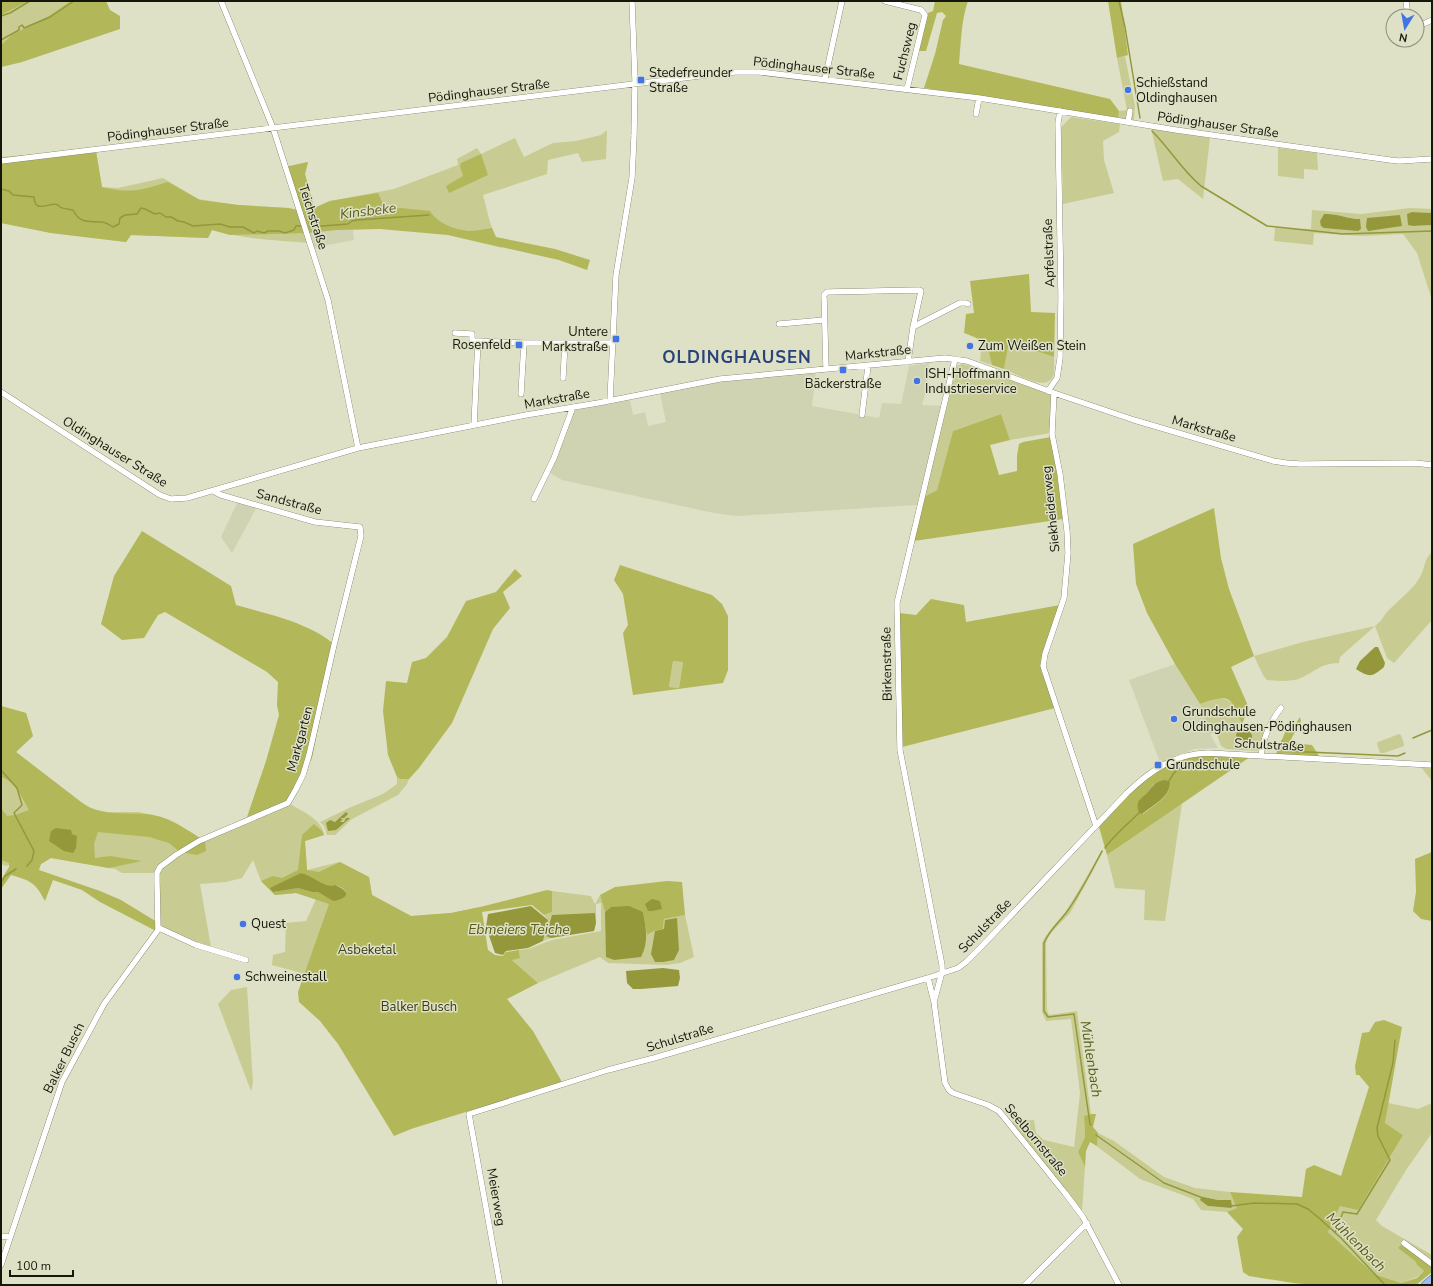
<svg xmlns="http://www.w3.org/2000/svg" width="1433" height="1286" font-family="'Nunito Sans',sans-serif">
	<rect width="100%" height="100%" fill="#dee1c5"/>
	<path fill="#d0d3b1" d="M337,230h16l1,10 -42,8 -4,-15z
		M929,363l-2,24 -5,18 21,1 -26,99 -180,11 -23,-3 -152,-33 -13,-8 23,-59 4,-3 54,-10 3,15 12,-3 3,14 18,-4 -6,-29 58,-12 47,-5 51,-3 -4,33 67,12 3,-15 19,1 8,-38z
		M238,501l19,6 -25,46 -11,-16z
		M1175,664l25,40 10,30 8,14 -24,1 -23,10 -10,6 -32,-85z"/>
	<path fill="#c8cc92" fill-rule="evenodd" d="M1,1h105l-84,61 -21,5z
		M1125,56l10,50 -1,15 -16,-2 1,-8 8,-1 -10,-52z
		M1071,117l49,7 -1,8 -16,9 1,19 10,33 -51,11 -2,-77z
		M1151,128l59,10 -7,61 -25,-20 -15,2z
		M607,130l-1,29 -24,3 -4,-9 -30,7 -1,14 -64,21c5,19 8,37 19,53l-54,-13 -21,-8 -90,3 -29,3 3,10c-33,-2 -67,-4 -99,-13l-4,8 -77,-3 -5,7 -75,-9 -50,-10v-66l80,-7 15,1 6,36 16,1 45,-10 35,21 40,6 50,3 10,2 -13,-43 23,-5 -3,12 9,34 16,-7 64,-12 64,-24 -1,-6 20,-11 4,6 34,-16 9,19 29,-14 23,-2 25,-6z
		M1278,148l39,5 1,17 -14,-1v10l-26,-3z
		M1410,208l22,1v4l-20,-1 1,14 19,-1v7h-5h5v68l-15,-47 -14,-19 -40,2 -49,-3 -1,12 -39,-4 1,-13 36,1 1,-19 49,4zM1324,214c12,-1 24,5 36,5l-40,2z
		M982,340l6,7 4,18 -12,-4z
		M1009,342l45,15c0,6 1,14 -1,19 -7,17 -38,-3 -49,-7z
		M963,364l18,5 69,25 3,2 -3,37 -40,7 -9,-26 -48,17 -16,59 -13,7 33,-131z
		M1432,552v68l-38,43 -7,-5 -12,-32 -35,31 -1,6c-20,1 -21,7 -38,15 -10,4 -23,3 -34,2l-4,-5 -9,-19 49,-14 72,-16c6,-4 8,-9 12,-14 11,-12 25,-21 33,-35 5,-9 4,-18 12,-25z
		M673,661l10,1 -4,26 -10,-1z
		M1219,698c17,2 17,12 23,26h8l15,5 -7,22 -32,-2 -5,-3 -5,-14 -6,2 -10,-30z
		M1,706l25,7 7,23 -17,16 65,50 10,6 7,2 9,2h32l25,6 35,22 48,-23 40,-15c12,8 36,17 37,33l-19,6 2,29 32,-8 30,15 3,18 39,21 40,-3 29,-6 -174,70 -1,-3 -33,-9 1,-10 12,-3 1,-29 20,-2 10,-22 -20,-6 -21,2 -14,-14 -8,-21 -11,18 -16,4 -26,2 11,63 -14,-5 -38,-16 -2,-53h-35l-7,-4 -64,-11 -10,6 -17,-4 -18,6 -5,-2z
		M1399,734l2,1 3,9v2l-20,7h-4l-3,-9 1,-2z
		M1421,767l11,1v13z
		M397,777l3,2h9l-2,5 -9,11 -46,24 -17,16h-8l-3,-9 -4,-4 29,-14 34,-14 14,-10z
		M1182,803l-17,118 -21,-1 1,-30 -30,-2 -8,-33z
		M1102,850l1,2 -33,61 -21,22 -3,8 1,67 2,5 28,-4 14,103 -7,2 1,21 -7,15 7,15 -3,45 -71,-90 23,-2 2,13 8,7 30,7 6,-54 -9,-74 -25,2 -4,-9v-69c6,-13 16,-21 24,-32 13,-20 24,-41 36,-61z
		M552,891l39,5 4,8 5,-9 5,17h38l4,23 7,-4 9,-2 1,-10 21,-4 9,42 -14,6 -13,2 -59,-2 -8,-6 -62,26 -27,-24 9,-1 -1,-8 9,-1 24,-9 49,-9v-28l-5,1v19l-2,8 -43,7 -8,3 5,-21 -4,-5 8,-3z
		M247,987l6,96 -2,8 -33,-87 13,-14z
		M1388,1103l30,6 14,-6v30l-26,37 -30,50 6,6 50,29v11l-33,-18 16,13 2,4 7,6 -7,6 -16,6 -27,-9 -46,-42 12,-26 63,-71 -18,-12z
		M1098,1133l16,8 50,36 31,11 35,4 8,16 -11,4 -26,-2 -8,-11 -53,-20 -50,-38 7,5zM1205,1197l13,3h5l9,7 -1,1 -23,-2z"/>
	<path fill="#b2b75a" fill-rule="evenodd" d="M1,1h27l-27,14z
		M71,1h35l4,9 10,6v13l-98,33 -21,5v-22l11,-10 37,-19z
		M935,1h33c-7,20 -7,42 -9,63l151,35 9,12 -1,8 -194,-31 11,-34 8,-34 3,-4 -4,-4 -5,1 -11,38h-7l9,-38 5,-2z
		M1108,1h13l7,54 -11,3z
		M96,151l6,36c29,7 39,3 66,-5l32,18 38,5 50,3 10,2 -13,-43 23,-5 -3,12 9,34 16,-7 48,-8 5,11 5,5 13,-1 29,3c7,12 25,19 39,20 7,0 16,-2 23,-3l4,9 59,12 35,11 -3,10 -28,-10 -111,-25 -68,-6 -43,1 -29,3 -78,2 -18,-5 -4,8 -77,-3 -5,7 -75,-9 -50,-10v-60z
		M481,154l7,21 -39,18 -3,-7 17,-10 -3,-10 1,-3z
		M1029,274l2,38 24,1 -1,44 -45,-15 -5,27 -12,-4c-5,-23 -5,-23 -28,-32l2,-19 8,-1 -4,-32z
		M1001,414l9,26 -20,5 9,30 18,-4v-15l2,-12 4,-2 28,-5 7,37 5,45 -149,22 10,-44 13,-7 16,-59z
		M1214,508l7,50 8,31 25,67 -23,11 18,41 -7,16c-12,-29 -12,-30 -42,-20l-25,-40 -28,-51 -11,-29 -3,-40z
		M142,531l89,55 5,19c34,10 72,17 99,40l-23,113 -19,39 -7,5 -39,15 19,-56 13,-46 -2,-10 1,-23 -11,-10 -102,-60 -7,3 -14,23 -22,2 -21,-16 13,-48z
		M620,565l92,30 10,9 6,12v54l-5,13 -90,12 -10,-62 5,-8 -5,-31 -9,-14zM673,661l10,1 -4,26 -10,-1z
		M515,569l7,7 -19,16 7,16 -17,21 -41,94 -33,45 -10,11h-9l-3,-2 -9,-22 -5,-44 3,-30 21,2 5,-21 14,-4 21,-21 19,-36 30,-9z
		M931,599l33,6 2,17 94,-17 -19,59v6l14,38 -153,39 -3,-134 17,2z
		M1,706l25,7 7,23 -17,16 65,50c3,2 7,5 10,6 22,10 50,1 73,10 14,5 28,15 41,23l1,10 -9,4 -17,-3 -11,-9 -20,-6 -51,-5 -4,12 1,14 15,-2 32,5 -33,7 -58,-10 -10,6 -2,6 61,21 21,9 36,22 -1,9 -56,-29 -18,-12 -29,-10 -8,21c-10,-19 -14,-20 -34,-26l-10,14v-9l8,-13v-4l-8,-3v-52l6,8 8,-1 14,-5c-7,-12 -13,-28 -28,-33z
		M1300,717l1,4 -12,22 23,2 7,11 -43,-2 10,-24 4,2z
		M1208,755l42,2 -143,98 -8,-28c24,-27 49,-58 87,-69 7,-2 15,-2 22,-3zM1170,783c0,14 -17,23 -27,31l-4,-13 8,-8 6,-8z
		M314,824l8,7 2,4 -19,6 2,29 12,2 21,-10 29,15 3,18 39,21 40,-3 29,-6 67,-17 5,1v21l-8,3 -12,-10 -50,7 6,38 7,5 8,1 3,-4 13,-2 1,8 -8,2 26,23 -31,16 26,32 29,51 -151,47 -17,7 -56,-92 -18,-23 -21,-19 -1,-10 31,-88 -33,-11 -21,2 -14,-14 12,-5 9,2 16,-8 4,-35zM301,873c11,2 25,16 35,12l7,3 3,4 -13,9 -15,-9h-6l-14,-4 -25,4z
		M1432,852v69l-11,-2 -8,-8 3,-19 -1,-33z
		M667,881l15,1 3,33 -21,4 -1,10 -9,2 -7,4 -4,-23 -32,-5 -6,5 -5,-17 15,-8z
		M1384,1020l18,7 -17,96 18,12 -45,75 -18,-4 -12,26 46,42 27,9 16,-5 7,-7 -7,-6 -2,-4 -17,-13 3,-3 31,21v6l-16,13h-101l-22,-2 -44,-7 -6,-4 -6,-35 6,-8 -16,-17 10,-4 -7,-16 72,5 4,-28 8,-4 27,11 28,-89 -10,-12h-3l-1,-9 7,-33 7,-1 6,-10z
		M1091,1114h5l-3,13 5,6 -1,13 -7,-4 -4,9 -1,16 -7,-15 7,-15 -1,-21z"/>
	<path fill="#94983b" d="M1412,212l20,1v12l-19,1 -5,-1 -1,-11z
		M1324,214c12,-1 24,5 36,5l1,10 -3,2 -34,-3 -3,-2 -1,-5z
		M1400,215l2,11 -34,5 -2,-4 1,-9z
		M1375,647h3l7,16 -1,4c-12,10 -14,11 -28,2l4,-8z
		M1243,729h4l5,6v4l-3,4 -10,-2 -3,-6 2,-5z
		M1166,780l4,3c0,14 -18,23 -28,31l-3,-1c-1,-4 -2,-6 -1,-10 1,-4 5,-6 8,-9 7,-8 9,-13 20,-14z
		M346,812l2,2 -4,4h-3v1h2l-3,3h4l2,-4h4l-1,1 -13,11 -8,1 -2,-8 4,-3 5,2z
		M56,828l15,2 1,4 5,2 -1,12 -3,5 -9,-2 -15,-10 2,-10z
		M301,873c11,2 25,16 34,12 16,7 14,13 -2,16l-15,-9h-6l-14,-4 -25,4 -3,-4z
		M652,899l8,2 2,8 -10,2h-4l-3,-7z
		M531,906l17,14 -5,21 -15,7 -22,3 -3,4 -8,-2 -9,-26 2,-13z
		M629,906l14,6c3,16 6,30 -2,45l-27,3 -8,-3 -1,-45 6,-5z
		M595,913l1,10 -2,8 -43,7 -5,-2 6,-21z
		M677,918l2,32 -5,10 -11,2h-8l-4,-8 4,-23 9,-2 1,-9z
		M663,968l16,2 1,8 -2,8 -37,3h-8l-6,-6 -1,-12z
		M1204,1197l14,3h13l1,7 -1,1 -23,-2 -8,-6 1,-2z"/>
	<g fill="none" stroke-linecap="round" stroke-linejoin="round">
		<path stroke="#94983b" stroke-width="1.5" d="M1119,1l6,26 15,91
			M1,16l9,-3 20,-12
			M1,40l18,-10v-3l3,-2 2,3 26,-11 24,-16
			M1152,131c18,18 30,39 49,55l66,40 76,8 89,-3
			M1,189l8,2 4,4 21,2c1,18 16,4 24,8 1,0 1,2 2,2 3,2 9,2 13,3 7,14 15,11 28,12 4,0 9,3 12,5l6,-3 1,-6 5,-3 12,-1 4,-6 4,1 10,5 5,-1 6,4h5l7,4 6,1 9,4 27,-2 10,3h13l11,6 3,-2 7,2 4,-2h11l6,2 9,-3 2,-4h5
			M310,227l38,-3 4,-3 5,-1 72,-5
			M1413,738l19,-8
			M1282,741l3,10 113,5 7,-3
			M1,770l16,18 5,17 -8,8 20,38 -2,9 -5,6
			M1167,783c4,-3 4,-7 7,-10 14,-14 35,-11 53,-11l5,-5
			M1105,848c8,-12 24,-25 35,-36
			M1,883l4,-7 11,-7
			M1091,1125l-1,-1 -16,-110 -26,3 -4,-6v-68c5,-12 14,-20 22,-30 14,-19 25,-41 36,-62
			M1096,1135l68,48 39,15
			M1231,1206l23,-3 43,1 11,5 11,9 22,20 44,47
			M1335,1233l8,-21 14,2 33,-54 -12,-24 -1,-8 16,-65 2,-23"/>
		<defs>
			<path id="minor" d="M221,1l52,127 55,172 30,148
				M885,1l36,9 4,5 -18,74
				M1406,1l2,15
				M1417,27l15,-7
				M825,79l17,-78
				M976,114l3,-16
				M1128,122l2,-11
				M1,161l707,-86 27,-3h24l220,26 197,32 214,30 9,1 33,-2
				M779,324l45,-4
				M913,327l47,-24h6l2,1
				M455,333l17,1v7h6
				M826,369l-2,-74 3,-3 92,-2 2,1 -8,36 -5,35
				M563,378l2,-35
				M1048,391l9,-13 3,-20 1,-61 -3,-174 2,-12
				M1,392l159,103 11,4 16,-1 171,-50 168,-33 72,-12 122,-24 225,-21 22,3 87,32 80,27 139,41 13,2 14,1 115,-1 17,2
				M1054,393l-2,41 8,40 7,57 1,22 -4,45 -19,56 -2,12 53,160
				M521,394l3,-51
				M610,400l6,-125 16,-97 2,-42 1,-55 -3,-80
				M862,415l6,-49
				M474,425l4,-84 46,2h89
				M534,499l20,-41 19,-51
				M1261,756c2,-18 9,-34 20,-48
				M159,928l37,17 50,15
				M928,978l6,24 11,81 4,7 4,3 35,12 11,6 66,82 18,24 36,68
				M934,1002l8,-30v-7l-42,-215 -3,-147 58,-244
				M1,1236l9,1
				M1404,1243l28,21
				M1,1265l61,-183 42,-78 54,-74 -1,-48v-9l3,-6 16,-12 23,-14 89,-38 8,-14 7,-14 6,-20 25,-110 27,-109 -1,-9 -45,-5 -94,-27 -8,-4
				M500,1285l-31,-171 139,-44 46,-12 274,-80 30,-10 8,-6 16,-16 145,-153c24,-23 47,-39 81,-40l224,12
				M1025,1285l62,-62"/>
			<path id="major" d="M1425,1285l7,-6"/>
		</defs>
		<use href="#minor" stroke="#65674f" stroke-width="6"/>
		<use href="#major" stroke="#466195" stroke-width="8"/>
		<use href="#minor" stroke="#fff" stroke-width="5.5"/>
		<use href="#major" stroke="#a0b9ec" stroke-width="7"/>
	</g>
	<g fill="#4274e5" stroke="#dee1c5" stroke-width="1.5">
		<rect x="637" y="76" width="8" height="8" rx="2"/>
		<circle cx="1128" cy="90" r="4"/>
		<rect x="612" y="335" width="8" height="8" rx="2"/>
		<rect x="515" y="341" width="8" height="8" rx="2"/>
		<circle cx="970" cy="346" r="4"/>
		<rect x="839" y="366" width="8" height="8" rx="2"/>
		<circle cx="917" cy="381" r="4"/>
		<circle cx="1174" cy="719" r="4"/>
		<rect x="1154" y="761" width="8" height="8" rx="2"/>
		<circle cx="243" cy="924" r="4"/>
		<circle cx="237" cy="977" r="4"/>
	</g>
	<g text-anchor="middle" dominant-baseline="central" stroke-width="3" stroke-linejoin="round" paint-order="stroke">
		<g font-size="13" fill="#15160c" stroke="#dee1c5">
			<text transform="translate(905 51) rotate(-76)">Fuchsweg</text>
			<text transform="translate(814 68) rotate(6)">Pödinghauser Straße</text>
			<text transform="translate(489 91) rotate(-7)">Pödinghauser Straße</text>
			<text transform="translate(1218 125) rotate(8)">Pödinghauser Straße</text>
			<text transform="translate(168 130) rotate(-7)">Pödinghauser Straße</text>
			<text transform="translate(313 217) rotate(72)">Teichstraße</text>
			<text transform="translate(1049 253) rotate(-92)">Apfelstraße</text>
			<text transform="translate(878 353) rotate(-6)">Markstraße</text>
			<text transform="translate(557 399) rotate(-10)">Markstraße</text>
			<text transform="translate(1204 429) rotate(16)">Markstraße</text>
			<text transform="translate(115 452) rotate(32)">Oldinghauser Straße</text>
			<text transform="translate(289 502) rotate(15)">Sandstraße</text>
			<text transform="translate(1051 509) rotate(-96)">Siekheiderweg</text>
			<text transform="translate(887 664) rotate(-91)">Birkenstraße</text>
			<text transform="translate(300 739) rotate(-75)">Markgarten</text>
			<text transform="translate(1269 745) rotate(3)">Schulstraße</text>
			<text transform="translate(985 926) rotate(-46)">Schulstraße</text>
			<text transform="translate(680 1038) rotate(-17)">Schulstraße</text>
			<text transform="translate(64 1058) rotate(-64)">Balker Busch</text>
			<text transform="translate(1036 1140) rotate(50)">Seelbornstraße</text>
			<text transform="translate(496 1197) rotate(80)">Meierweg</text>
		</g>
		<g font-size="13" fill="#15160c" stroke="#dee1c5" text-anchor="start">
			<text x="649" y="73">Stedefreunder<tspan x="649" dy="15">Straße</tspan></text>
			<text x="1136" y="83">Schießstand<tspan x="1136" dy="15">Oldinghausen</tspan></text>
			<text x="608" y="332" text-anchor="end">Untere<tspan x="608" dy="15">Markstraße</tspan></text>
			<text x="511" y="345" text-anchor="end">Rosenfeld</text>
			<text x="978" y="346">Zum Weißen Stein</text>
			<text x="925" y="374">ISH-Hoffmann<tspan x="925" dy="15">Industrieservice</tspan></text>
			<text x="843" y="384" text-anchor="middle">Bäckerstraße</text>
			<text x="1182" y="712">Grundschule<tspan x="1182" dy="15">Oldinghausen-Pödinghausen</tspan></text>
			<text x="1166" y="765">Grundschule</text>
			<text x="251" y="924">Quest</text>
			<text x="245" y="977">Schweinestall</text>
		</g>
		<g font-size="13" fill="#383a12" stroke="#dee1c5">
			<text x="367" y="950">Asbeketal</text>
			<text x="419" y="1007">Balker Busch</text>
		</g>
		<g font-size="14" font-style="italic" fill="#595c18" stroke="#dee1c5">
			<text transform="translate(368 211) rotate(-7)">Kinsbeke</text>
			<text x="519" y="929">Ebmeiers Teiche</text>
			<text transform="translate(1091 1059) rotate(81)">Mühlenbach</text>
			<text transform="translate(1356 1242) rotate(45)">Mühlenbach</text>
		</g>
		<g font-size="17" font-weight="bold" letter-spacing="1" fill="#28427a" stroke="#dee1c5">
			<text x="737" y="357">OLDINGHAUSEN</text>
		</g>
	</g>
	<rect width="1433" height="1286" fill="none" stroke="#15160c" stroke-width="4"/>
	<g transform="translate(1405 28) rotate(191)"><circle r="19" fill="#dee1c5" stroke="#8e907b"/>
	<path d="M0-3L7 15L0 10L-7 15Z" fill="#4274e5"/>
	<text y="-6" font-size="11" font-weight="bold" text-anchor="middle" fill="#15160c">N</text>
	</g>
	<path d="M10 1270v6h63v-6" fill="none" stroke="#15160c" stroke-width="2"/>
	<text x="16" y="1270" font-size="12" fill="#15160c" stroke="#dee1c5" stroke-width="3" paint-order="stroke">100 m</text>
</svg>
